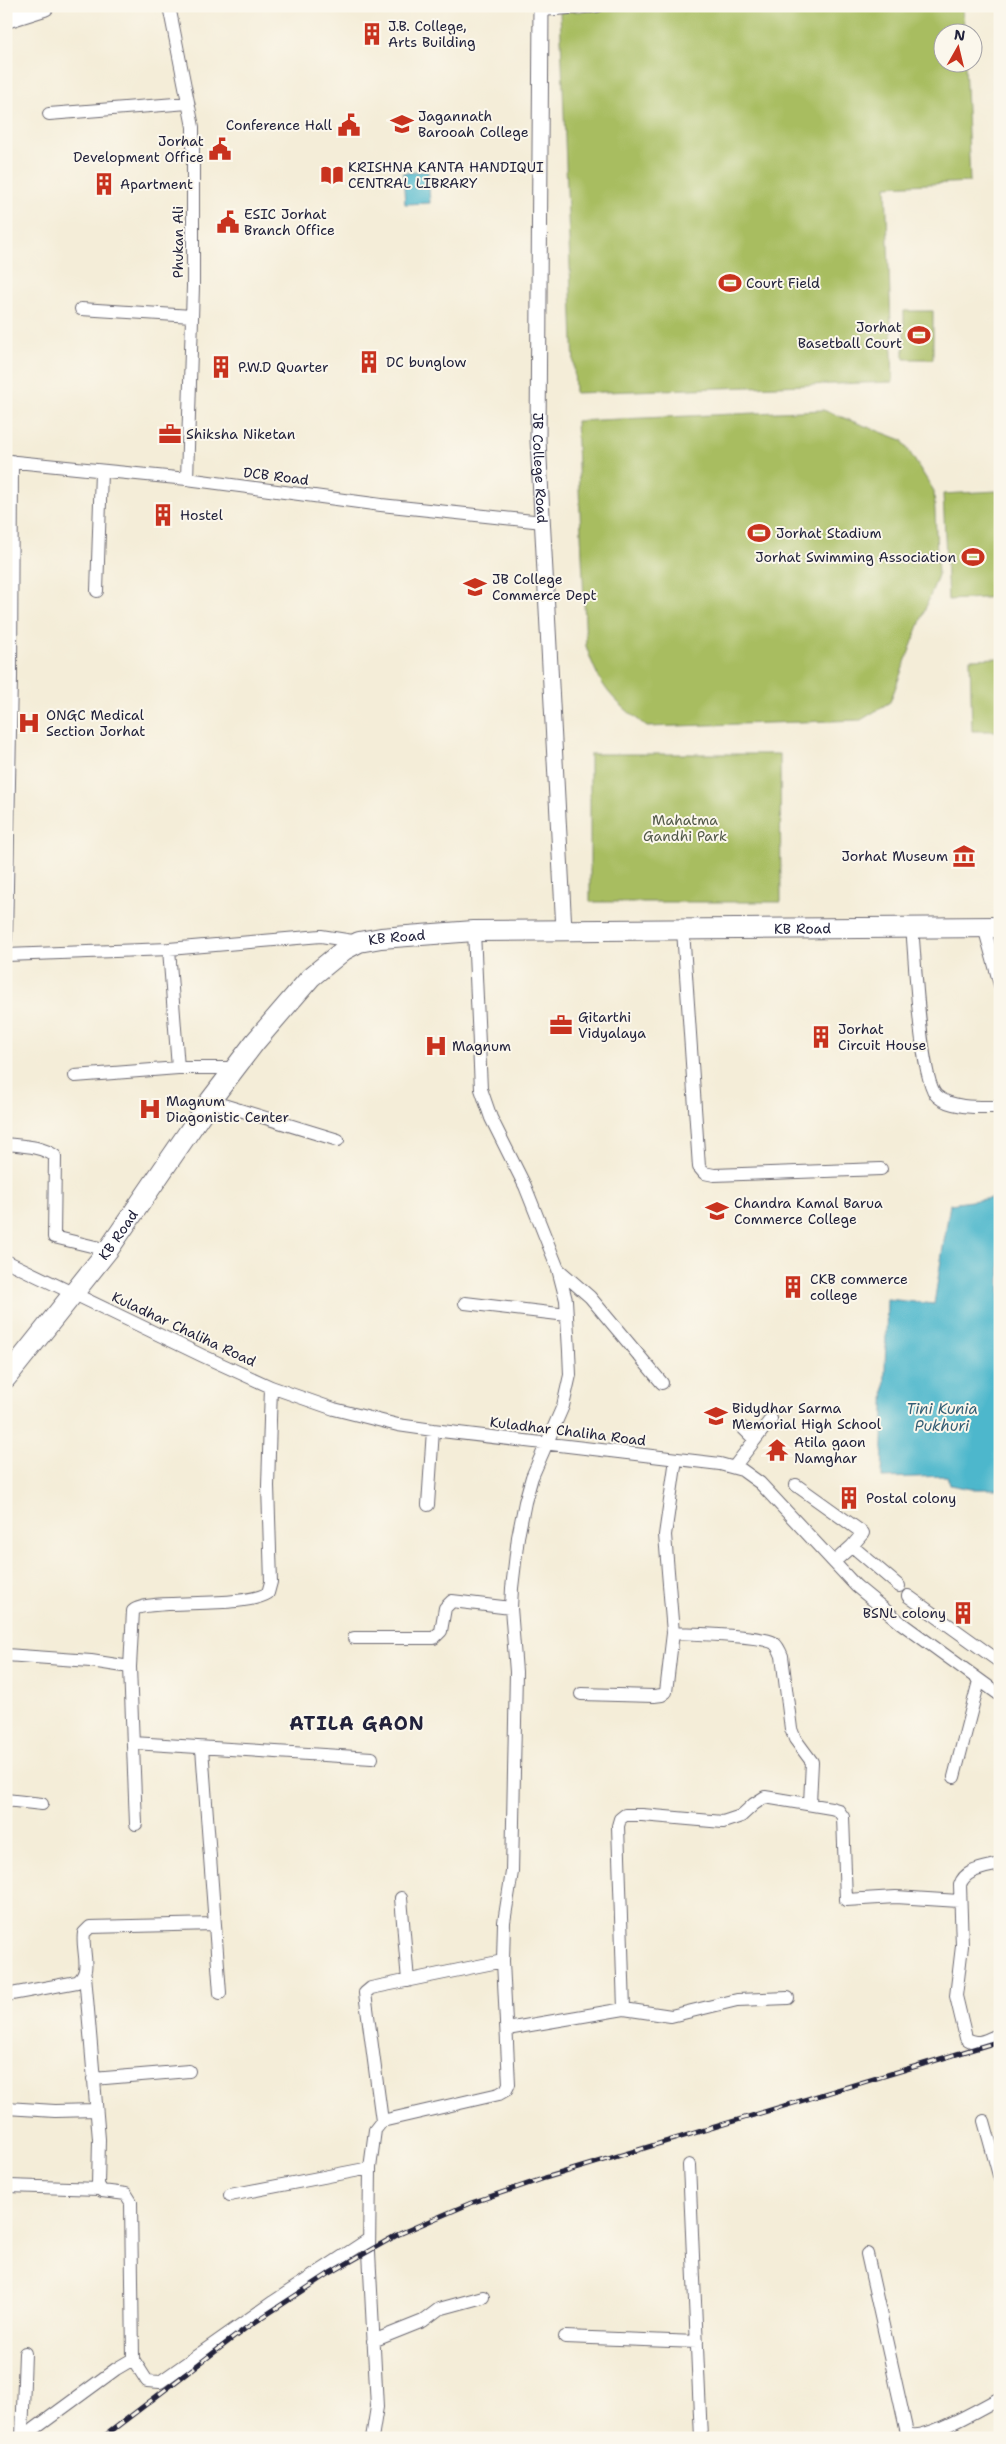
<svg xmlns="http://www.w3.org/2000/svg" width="1006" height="2444" font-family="'Shantell Sans',sans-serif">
	<rect width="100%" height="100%" fill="#fbf7ec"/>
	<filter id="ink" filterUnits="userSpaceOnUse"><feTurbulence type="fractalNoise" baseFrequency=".02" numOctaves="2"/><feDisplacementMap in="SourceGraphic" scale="10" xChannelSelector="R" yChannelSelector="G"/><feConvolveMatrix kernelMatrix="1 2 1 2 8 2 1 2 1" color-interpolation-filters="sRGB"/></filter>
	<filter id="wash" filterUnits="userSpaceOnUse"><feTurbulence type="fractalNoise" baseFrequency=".0096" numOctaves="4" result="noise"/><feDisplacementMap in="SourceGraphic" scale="20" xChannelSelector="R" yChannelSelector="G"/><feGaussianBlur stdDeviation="1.12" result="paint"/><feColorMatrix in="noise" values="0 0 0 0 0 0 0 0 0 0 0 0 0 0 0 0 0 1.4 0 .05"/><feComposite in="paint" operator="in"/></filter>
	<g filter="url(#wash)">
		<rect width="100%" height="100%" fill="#f4edd8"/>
		<path fill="#a8bd61" stroke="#65704e" d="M712,6h251l1,26h-20v30l21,1 5,119 -84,4 7,196 -318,11 -15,-381z
			M904,311h29v48h-29z
			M823,410l79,30 32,51 4,84 -48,127 -29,18 -214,7c-36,-29 -46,-37 -61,-81l-10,-225z
			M997,491l3,26v80l-52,3 -5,-106z
			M1000,658v73h-28l-2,-72z
			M590,754h190l1,148h-191z"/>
		<path fill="#4eb7cc" stroke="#386c84" d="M428,171l2,32 -25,1 -2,-31z
			M1000,1197v292h-29l-21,-4 -3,-9 -65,2 5,-179 47,5 16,-100z"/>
	</g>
	<g filter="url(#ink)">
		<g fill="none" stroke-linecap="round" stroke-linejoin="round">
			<defs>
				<path id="minor" d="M169,6l24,121v159l-6,193
					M541,10l57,-4
					M49,114l139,-11
					M81,309l111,7
					M6,461l181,18 194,26 162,17
					M97,591l4,-119
					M912,927c3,29 8,154 25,169 14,13 45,11 63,11
					M984,927l16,58
					M683,930l16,237 5,6 10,2 167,-6
					M6,939l5,-261 1,-217
					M169,949l9,119
					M6,955l163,-6 152,-13 38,6
					M75,1076l103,-8h57
					M210,1101l128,39
					M6,1144c17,2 35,2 49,12l-1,81 54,13
					M6,1261l197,95 68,31 63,22 64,16 35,5 287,34 22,6 18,13 96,103 45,37 99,72
					M558,1269l32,28 72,86
					M465,1303l102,12
					M743,1428l12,12
					M734,1467l37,-48
					M796,1485l67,48 -11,13
					M428,1505l5,-75
					M834,1562l18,-16 47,40
					M908,1596l92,66
					M673,1633c18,1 88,2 101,10 4,3 6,8 8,13l9,73 4,10 17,23 -2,41
					M354,1638h80l7,-7 4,-23 7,-7 59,7
					M6,1655l85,6 39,6
					M581,1694l73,2 8,-1 4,-3 7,-59 -8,-98 11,-76
					M133,1743l239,15
					M202,1748l18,245
					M954,1777l25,-96
					M6,1800l36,4
					M136,1824l-6,-157 3,-56c9,-13 111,-2 135,-18l3,-11 -3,-96 3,-99
					M1000,1864c-15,4 -35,5 -40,21l2,61 -6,50 10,42c11,9 22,1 34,-4
					M401,1898l7,83
					M85,1975l14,164 -1,46 4,6 24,3 5,8 2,157 14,22 13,1 113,-80 96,-63
					M6,1995l71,-13c16,-10 4,-33 7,-49l6,-6 125,-3
					M624,2009l-6,-183 2,-7 5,-4h17l81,7 18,-6 13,-12 11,-7 66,11 7,2 5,7 3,83 50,-3 63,4
					M507,2029l117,-20 47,7 66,-16 51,-2
					M93,2079l96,-8
					M6,2108l49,3 41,-1
					M382,2121l-17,-128 6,-5 132,-27
					M984,2121l16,58
					M689,2165l12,273
					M370,2168l-1,84 8,155 -5,31
					M9,2186l90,3
					M230,2195l140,-27 5,-38 7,-9 117,-27 7,-4 3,-6 -6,-123 1,-39 8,-50 4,-200 -5,-64 1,-20 6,-51 7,-35 7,-25 31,-71 7,-31 -1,-24 -3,-51 -8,-31 -33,-83 -34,-68 -10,-29 -7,-158
					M867,2254l40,179c15,11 77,-27 93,-35
					M565,2337l132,5
					M373,2341l50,-20 16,-12 44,-12
					M22,2438l94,-69 17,-10
					M22,2438l3,-85"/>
				<g id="tertiary">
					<path id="s1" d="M541,6l-3,434 26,490"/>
				</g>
				<g id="primary">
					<path id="s2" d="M6,1378l102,-128 102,-149 45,-59 56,-65 33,-27 15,-8 22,-4 93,-7 526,-4"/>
				</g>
				<path id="trunk" d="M6,18l38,-12"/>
			</defs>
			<use href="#minor" stroke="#6c6972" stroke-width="14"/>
			<use href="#tertiary" stroke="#6c6972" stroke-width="17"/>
			<use href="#primary" stroke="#6c6972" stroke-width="22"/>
			<use href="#trunk" stroke="#6c6972" stroke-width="22"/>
			<use href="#minor" stroke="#fff" stroke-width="12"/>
			<use href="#tertiary" stroke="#fff" stroke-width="15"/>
			<use href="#primary" stroke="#fff" stroke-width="20"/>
			<use href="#trunk" stroke="#fff" stroke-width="20"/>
			<defs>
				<path id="rail" d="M102,2438l144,-110 84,-55 67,-38 74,-32 74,-25 455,-137"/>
			</defs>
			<use href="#rail" stroke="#22223b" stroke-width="5"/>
			<use href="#rail" stroke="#fbf7ec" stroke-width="3" stroke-dasharray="9" stroke-linecap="butt"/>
		</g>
	</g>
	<defs>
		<symbol id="building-bare" viewBox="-9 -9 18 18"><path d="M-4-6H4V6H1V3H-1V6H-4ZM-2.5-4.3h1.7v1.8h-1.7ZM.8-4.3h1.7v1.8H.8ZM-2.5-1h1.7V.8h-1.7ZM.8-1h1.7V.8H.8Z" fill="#c8321e" stroke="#fbf7ec" stroke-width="2.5" paint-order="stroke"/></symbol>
		<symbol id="university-bare" viewBox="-9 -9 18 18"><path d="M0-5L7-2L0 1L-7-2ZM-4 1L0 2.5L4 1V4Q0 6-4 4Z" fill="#c8321e" stroke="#fbf7ec" stroke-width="2.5" paint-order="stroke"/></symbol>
		<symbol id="civic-bare" viewBox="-9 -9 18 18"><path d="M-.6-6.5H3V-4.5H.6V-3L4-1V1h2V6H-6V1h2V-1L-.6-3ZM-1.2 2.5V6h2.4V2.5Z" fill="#c8321e" stroke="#fbf7ec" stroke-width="2.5" paint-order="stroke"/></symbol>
		<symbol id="library-bare" viewBox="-9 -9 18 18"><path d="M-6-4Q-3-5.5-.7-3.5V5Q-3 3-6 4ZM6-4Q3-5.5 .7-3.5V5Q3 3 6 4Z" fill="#c8321e" stroke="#fbf7ec" stroke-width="2.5" paint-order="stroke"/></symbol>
		<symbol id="stadium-bare" viewBox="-9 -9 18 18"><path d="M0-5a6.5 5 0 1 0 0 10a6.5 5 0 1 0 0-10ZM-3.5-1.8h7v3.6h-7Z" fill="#c8321e" stroke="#fbf7ec" stroke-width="2.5" paint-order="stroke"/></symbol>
		<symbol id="office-bare" viewBox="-9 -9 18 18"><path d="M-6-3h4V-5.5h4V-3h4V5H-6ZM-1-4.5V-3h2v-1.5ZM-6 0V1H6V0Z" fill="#c8321e" stroke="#fbf7ec" stroke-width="2.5" paint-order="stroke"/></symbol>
		<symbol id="hospital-bare" viewBox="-9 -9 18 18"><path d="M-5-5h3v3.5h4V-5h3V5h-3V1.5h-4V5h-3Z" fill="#c8321e" stroke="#fbf7ec" stroke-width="2.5" paint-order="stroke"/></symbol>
		<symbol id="museum-bare" viewBox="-9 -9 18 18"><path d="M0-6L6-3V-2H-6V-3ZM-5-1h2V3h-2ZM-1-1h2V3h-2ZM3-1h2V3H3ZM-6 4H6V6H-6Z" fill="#c8321e" stroke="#fbf7ec" stroke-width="2.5" paint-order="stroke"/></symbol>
		<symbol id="school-bare" viewBox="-9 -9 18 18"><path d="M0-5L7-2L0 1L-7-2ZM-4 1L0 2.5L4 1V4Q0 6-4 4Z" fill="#c8321e" stroke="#fbf7ec" stroke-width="2.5" paint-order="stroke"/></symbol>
		<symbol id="temple-bare" viewBox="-9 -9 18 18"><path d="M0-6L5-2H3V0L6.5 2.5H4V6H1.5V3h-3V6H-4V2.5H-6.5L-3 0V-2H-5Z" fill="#c8321e" stroke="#fbf7ec" stroke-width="2.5" paint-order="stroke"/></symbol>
	</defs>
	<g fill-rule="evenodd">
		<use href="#building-bare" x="356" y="18" width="32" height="32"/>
		<use href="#university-bare" x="386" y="108" width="32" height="32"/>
		<use href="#civic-bare" x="333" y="109" width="32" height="32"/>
		<use href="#civic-bare" x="204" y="133" width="32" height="32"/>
		<use href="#library-bare" x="316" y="159" width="32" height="32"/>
		<use href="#building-bare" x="88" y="168" width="32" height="32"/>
		<use href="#civic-bare" x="212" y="206" width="32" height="32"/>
		<use href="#stadium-bare" x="714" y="267" width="32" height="32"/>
		<use href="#stadium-bare" x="903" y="319" width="32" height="32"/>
		<use href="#building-bare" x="353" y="346" width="32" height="32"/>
		<use href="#building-bare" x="205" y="351" width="32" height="32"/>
		<use href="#office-bare" x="154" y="418" width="32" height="32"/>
		<use href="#building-bare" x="147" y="499" width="32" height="32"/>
		<use href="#stadium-bare" x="743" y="517" width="32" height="32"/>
		<use href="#stadium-bare" x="957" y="541" width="32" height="32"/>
		<use href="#university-bare" x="459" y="571" width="32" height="32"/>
		<use href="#hospital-bare" x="13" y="707" width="32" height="32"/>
		<use href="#museum-bare" x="948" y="840" width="32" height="32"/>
		<use href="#office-bare" x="545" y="1009" width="32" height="32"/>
		<use href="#building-bare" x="805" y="1021" width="32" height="32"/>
		<use href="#hospital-bare" x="420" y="1030" width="32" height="32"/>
		<use href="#hospital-bare" x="134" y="1093" width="32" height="32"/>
		<use href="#university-bare" x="701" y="1195" width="32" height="32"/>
		<use href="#building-bare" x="777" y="1271" width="32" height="32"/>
		<use href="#school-bare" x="700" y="1400" width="32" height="32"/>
		<use href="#temple-bare" x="761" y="1434" width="32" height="32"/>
		<use href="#building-bare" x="833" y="1482" width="32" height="32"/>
		<use href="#building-bare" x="947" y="1597" width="32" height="32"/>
	</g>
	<g text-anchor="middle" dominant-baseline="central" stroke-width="4" stroke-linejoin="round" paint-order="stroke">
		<g font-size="14" fill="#22223b" stroke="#fbf7ec" text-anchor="start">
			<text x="388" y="26">J.B. College,<tspan x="388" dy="16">Arts Building</tspan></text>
			<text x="418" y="116">Jagannath<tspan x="418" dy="16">Barooah College</tspan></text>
			<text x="332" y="125" text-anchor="end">Conference Hall</text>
			<text x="204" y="141" text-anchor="end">Jorhat<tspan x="204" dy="16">Development Office</tspan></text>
			<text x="348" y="167">KRISHNA KANTA HANDIQUI<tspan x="348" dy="16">CENTRAL LIBRARY</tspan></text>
			<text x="120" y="184">Apartment</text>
			<text x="244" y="214">ESIC Jorhat<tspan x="244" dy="16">Branch Office</tspan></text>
			<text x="746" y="283">Court Field</text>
			<text x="902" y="327" text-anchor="end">Jorhat<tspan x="902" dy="16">Basetball Court</tspan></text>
			<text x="386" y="362">DC bunglow</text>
			<text x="238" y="367">P.W.D Quarter</text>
			<text x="186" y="434">Shiksha Niketan</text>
			<text x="180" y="515">Hostel</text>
			<text x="776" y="533">Jorhat Stadium</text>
			<text x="956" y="557" text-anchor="end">Jorhat Swimming Association</text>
			<text x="492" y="579">JB College<tspan x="492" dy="16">Commerce Dept</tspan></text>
			<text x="46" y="715">ONGC Medical<tspan x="46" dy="16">Section Jorhat</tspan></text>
			<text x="948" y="856" text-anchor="end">Jorhat Museum</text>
			<text x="578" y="1017">Gitarthi<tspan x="578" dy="16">Vidyalaya</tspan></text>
			<text x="838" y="1029">Jorhat<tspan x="838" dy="16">Circuit House</tspan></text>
			<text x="452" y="1046">Magnum</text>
			<text x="166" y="1101">Magnum<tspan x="166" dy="16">Diagonistic Center</tspan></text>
			<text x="734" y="1203">Chandra Kamal Barua<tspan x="734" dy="16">Commerce College</tspan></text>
			<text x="810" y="1279">CKB commerce<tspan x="810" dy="16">college</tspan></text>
			<text x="732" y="1408">Bidydhar Sarma<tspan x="732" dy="16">Memorial High School</tspan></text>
			<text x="794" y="1442">Atila gaon<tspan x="794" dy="16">Namghar</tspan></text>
			<text x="866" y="1498">Postal colony</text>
			<text x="946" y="1613" text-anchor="end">BSNL colony</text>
		</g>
		<g font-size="14" fill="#22223b" stroke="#fbf7ec">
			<text transform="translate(178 242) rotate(-90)">Phukan Ali</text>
			<text stroke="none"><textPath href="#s1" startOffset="462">JB College Road</textPath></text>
			<text transform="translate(276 476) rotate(7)">DCB Road</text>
			<text stroke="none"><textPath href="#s2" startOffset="1008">KB Road</textPath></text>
			<text stroke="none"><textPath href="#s2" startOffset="602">KB Road</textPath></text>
			<text stroke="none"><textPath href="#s2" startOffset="182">KB Road</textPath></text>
			<text transform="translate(184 1329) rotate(25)">Kuladhar Chaliha Road</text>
			<text transform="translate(568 1431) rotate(7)">Kuladhar Chaliha Road</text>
		</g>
		<g font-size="14" fill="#515848" stroke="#fbf7ec">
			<text x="685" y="820">Mahatma<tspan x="685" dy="16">Gandhi Park</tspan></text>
		</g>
		<g font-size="15" font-style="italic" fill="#345e75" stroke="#fbf7ec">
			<text x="942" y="1409">Tini Kunia<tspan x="942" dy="17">Pukhuri</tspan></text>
		</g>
		<g font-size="19" font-weight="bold" letter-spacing="1" fill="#22223b" stroke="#fbf7ec">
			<text x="357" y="1723">ATILA GAON</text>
		</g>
	</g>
	<rect width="1006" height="2444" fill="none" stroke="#fbf7ec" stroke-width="25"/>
	<g transform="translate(958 48) rotate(8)"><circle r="24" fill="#fbf7ec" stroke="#a4a2a5"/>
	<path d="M0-4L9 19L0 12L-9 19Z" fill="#c8321e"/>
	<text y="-8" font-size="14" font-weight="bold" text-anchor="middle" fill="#22223b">N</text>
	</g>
</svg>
